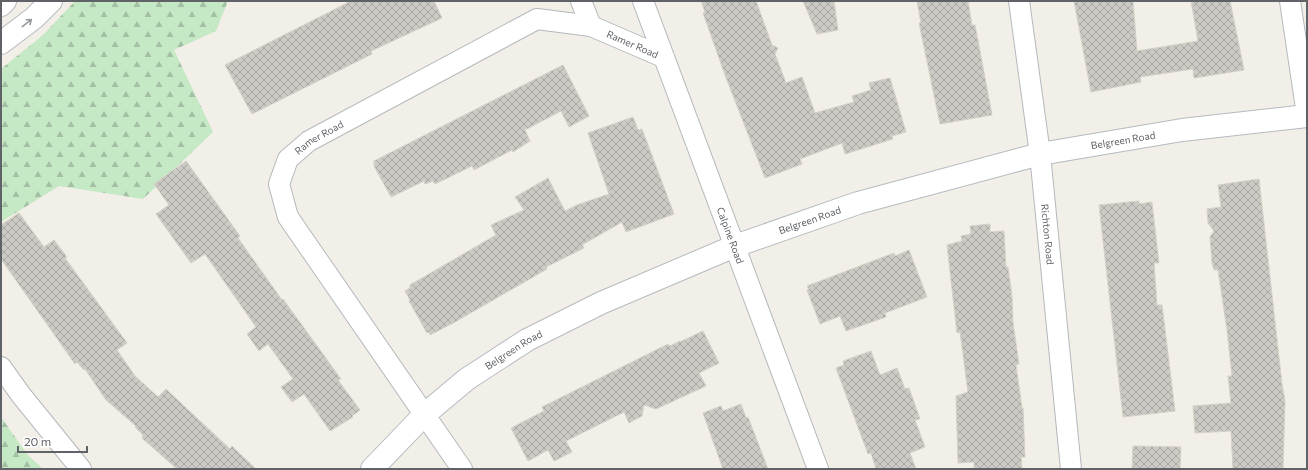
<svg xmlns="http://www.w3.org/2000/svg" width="1308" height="470" font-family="Commissioner,sans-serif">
	<defs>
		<pattern id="forest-firs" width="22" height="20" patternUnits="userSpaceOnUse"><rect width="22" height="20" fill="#c5e8c5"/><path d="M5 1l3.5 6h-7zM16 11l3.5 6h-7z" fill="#a3c0a4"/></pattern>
		<pattern id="building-cross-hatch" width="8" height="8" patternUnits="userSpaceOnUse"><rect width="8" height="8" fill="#cccac5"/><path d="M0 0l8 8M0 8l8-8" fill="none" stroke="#a9a8a4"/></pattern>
	</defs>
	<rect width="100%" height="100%" fill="#f1efe8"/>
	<path fill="url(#forest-firs)" d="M75,1h153l-12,30 -42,19 39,82 -70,67 -84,-13 -58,36v-153l42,-34z
		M1,417l26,37 16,15h-42z"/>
	<path fill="url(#building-cross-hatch)" stroke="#d6d1c6" d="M351,1h83l8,17 -71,33 1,3 -120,60 -27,-49z
		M701,1h55l16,44 6,3 -3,6 11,29 16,-6 13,36 39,-11 -2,-6 19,-6 -2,-7 21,-5 16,54 -14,4 1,3 -48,15 -3,-11 -42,16 2,5 -37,14 -40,-103 -22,-62 2,-1z
		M803,1h31l4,29 -21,4z
		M917,1h51l4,24h3l17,90 -52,9 -21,-101h2z
		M1074,1h59l4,50 61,-10 -7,-40h39l14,69 -50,8 -1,-9 -53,8 1,5 -50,10z
		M563,65l26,51 -20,11 -8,-16 -36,19 5,11 -17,11 -1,-2 -38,20 -2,-4 -37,18 -2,-3 -8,3 -1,-3 -33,16 -17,-31v-5z
		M633,117l5,13 4,-1 32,85 -48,18 -4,-10 -40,23 2,3 -38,19 1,2 -92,53 -25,13 -1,-3 -2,1 -18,-32 1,-1 -5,-9 5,-3v-3l86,-50 -5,-10 33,-15 -9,-13 33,-19 17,33 12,-6 32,-11 -21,-61z
		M186,161l54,75 -2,2 44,62 1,-1 58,80 -3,1 22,30 -8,6 1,1 -23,14 -26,-37 -12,8 -11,-15 12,-8 -25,-35 -9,7 -12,-17 9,-7 -51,-73 -14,9 -35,-49 13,-9 -15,-21z
		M1259,179l23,205 3,17 -2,68h-50l-2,-38 -36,2 -2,-27 38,-3 -3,-27h4l-5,-46 -9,-60h-4l-2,-7 -2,-26 4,-6 -6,-8 -1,-14 14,-2 -3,-22z
		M1139,201v3l13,-2 7,61h-5l3,42h5l13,106 -52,6 -24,-212z
		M19,213l25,34 10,-7 13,17 -2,1 62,85 -10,7 18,26 23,21 8,-8 64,60 2,-3 24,23h-79l-35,-31 1,-3 -8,-8 1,-1 -30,-26 -21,-31 -1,1 -7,-8 -2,2 -74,-105v-34z
		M990,224v8l14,-1 2,36h2l4,29 1,27 6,41 -3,1 6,43h1l2,49h-4l1,12h-48v-7l-16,1 -2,-67 12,-4 -8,-60 -3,1 -10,-88 15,-4 -1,-5 10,-2 -1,-8z
		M909,250l18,47 -42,16 1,4 -40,14 -6,-15 -20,8 -13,-34 2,-1 -2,-3 87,-33 1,3z
		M703,331l16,32 -20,10 7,13 -50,23 -12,-4 -2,11 -13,7 -5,-11 -58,29 6,11 -18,9 -6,-11 -20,11 -17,-33 33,-17 -2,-4 126,-63 2,2 10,-5v1z
		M871,351l9,24 17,-7 8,21 4,-1 11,31 -5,1 10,27 -15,6 6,16h-40l-5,-16 -3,1 -32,-86 8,-3 -1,-4z
		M741,404l5,14 2,-1 20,52h-45l-20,-56 18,-7 2,5z
		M1133,446l48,1 -1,22h-48z"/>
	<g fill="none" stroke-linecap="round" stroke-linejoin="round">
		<defs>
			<g id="street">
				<path d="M581,1l10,25"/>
				<path id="s1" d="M643,1l175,468"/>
				<path id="s2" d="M1019,1l21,153 31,315"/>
				<path d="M1290,1l17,114"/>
				<path d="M1,367l20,28 60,74"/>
				<path id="s3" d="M462,469l-174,-252 -9,-33 9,-25 21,-18 228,-122 54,7 72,31"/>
			</g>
			<g id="secondary">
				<path d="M1,5l4,-4"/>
				<path d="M1,43l33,-25 17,-17"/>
				<path id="s4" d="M372,469l52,-54 43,-36 60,-39 74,-37 134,-57 123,-43 182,-49 142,-24 125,-14"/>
			</g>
		</defs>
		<use href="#street" stroke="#b5b8bc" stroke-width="22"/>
		<use href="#secondary" stroke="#b6babf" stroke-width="24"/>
		<use href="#street" stroke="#fff" stroke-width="20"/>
		<use href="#secondary" stroke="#fff" stroke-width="22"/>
	</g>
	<defs><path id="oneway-shaft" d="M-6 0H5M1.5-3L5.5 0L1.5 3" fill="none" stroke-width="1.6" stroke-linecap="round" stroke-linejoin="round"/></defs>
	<use stroke="#979a9d" href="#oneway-shaft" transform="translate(27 23) rotate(-38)"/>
	<g text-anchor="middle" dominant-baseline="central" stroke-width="3.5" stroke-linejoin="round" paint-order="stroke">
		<g font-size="10" fill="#5f6368" stroke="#fff">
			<text stroke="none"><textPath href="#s3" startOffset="753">Ramer Road</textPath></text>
			<text stroke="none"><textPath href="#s3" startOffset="405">Ramer Road</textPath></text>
			<text stroke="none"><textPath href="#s4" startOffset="834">Belgreen Road</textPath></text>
			<text stroke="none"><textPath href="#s4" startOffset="510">Belgreen Road</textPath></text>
			<text stroke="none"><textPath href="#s1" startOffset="250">Calpine Road</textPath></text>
			<text stroke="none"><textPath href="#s2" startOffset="235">Richton Road</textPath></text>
			<text stroke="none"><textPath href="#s4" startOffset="186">Belgreen Road</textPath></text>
		</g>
	</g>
	<rect width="1308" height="470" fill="none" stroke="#5f6368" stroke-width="4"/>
	<path d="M18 446v6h69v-6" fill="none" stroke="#5f6368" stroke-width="2"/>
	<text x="24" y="446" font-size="12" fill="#5f6368" stroke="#ffffff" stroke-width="3" paint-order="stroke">20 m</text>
</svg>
